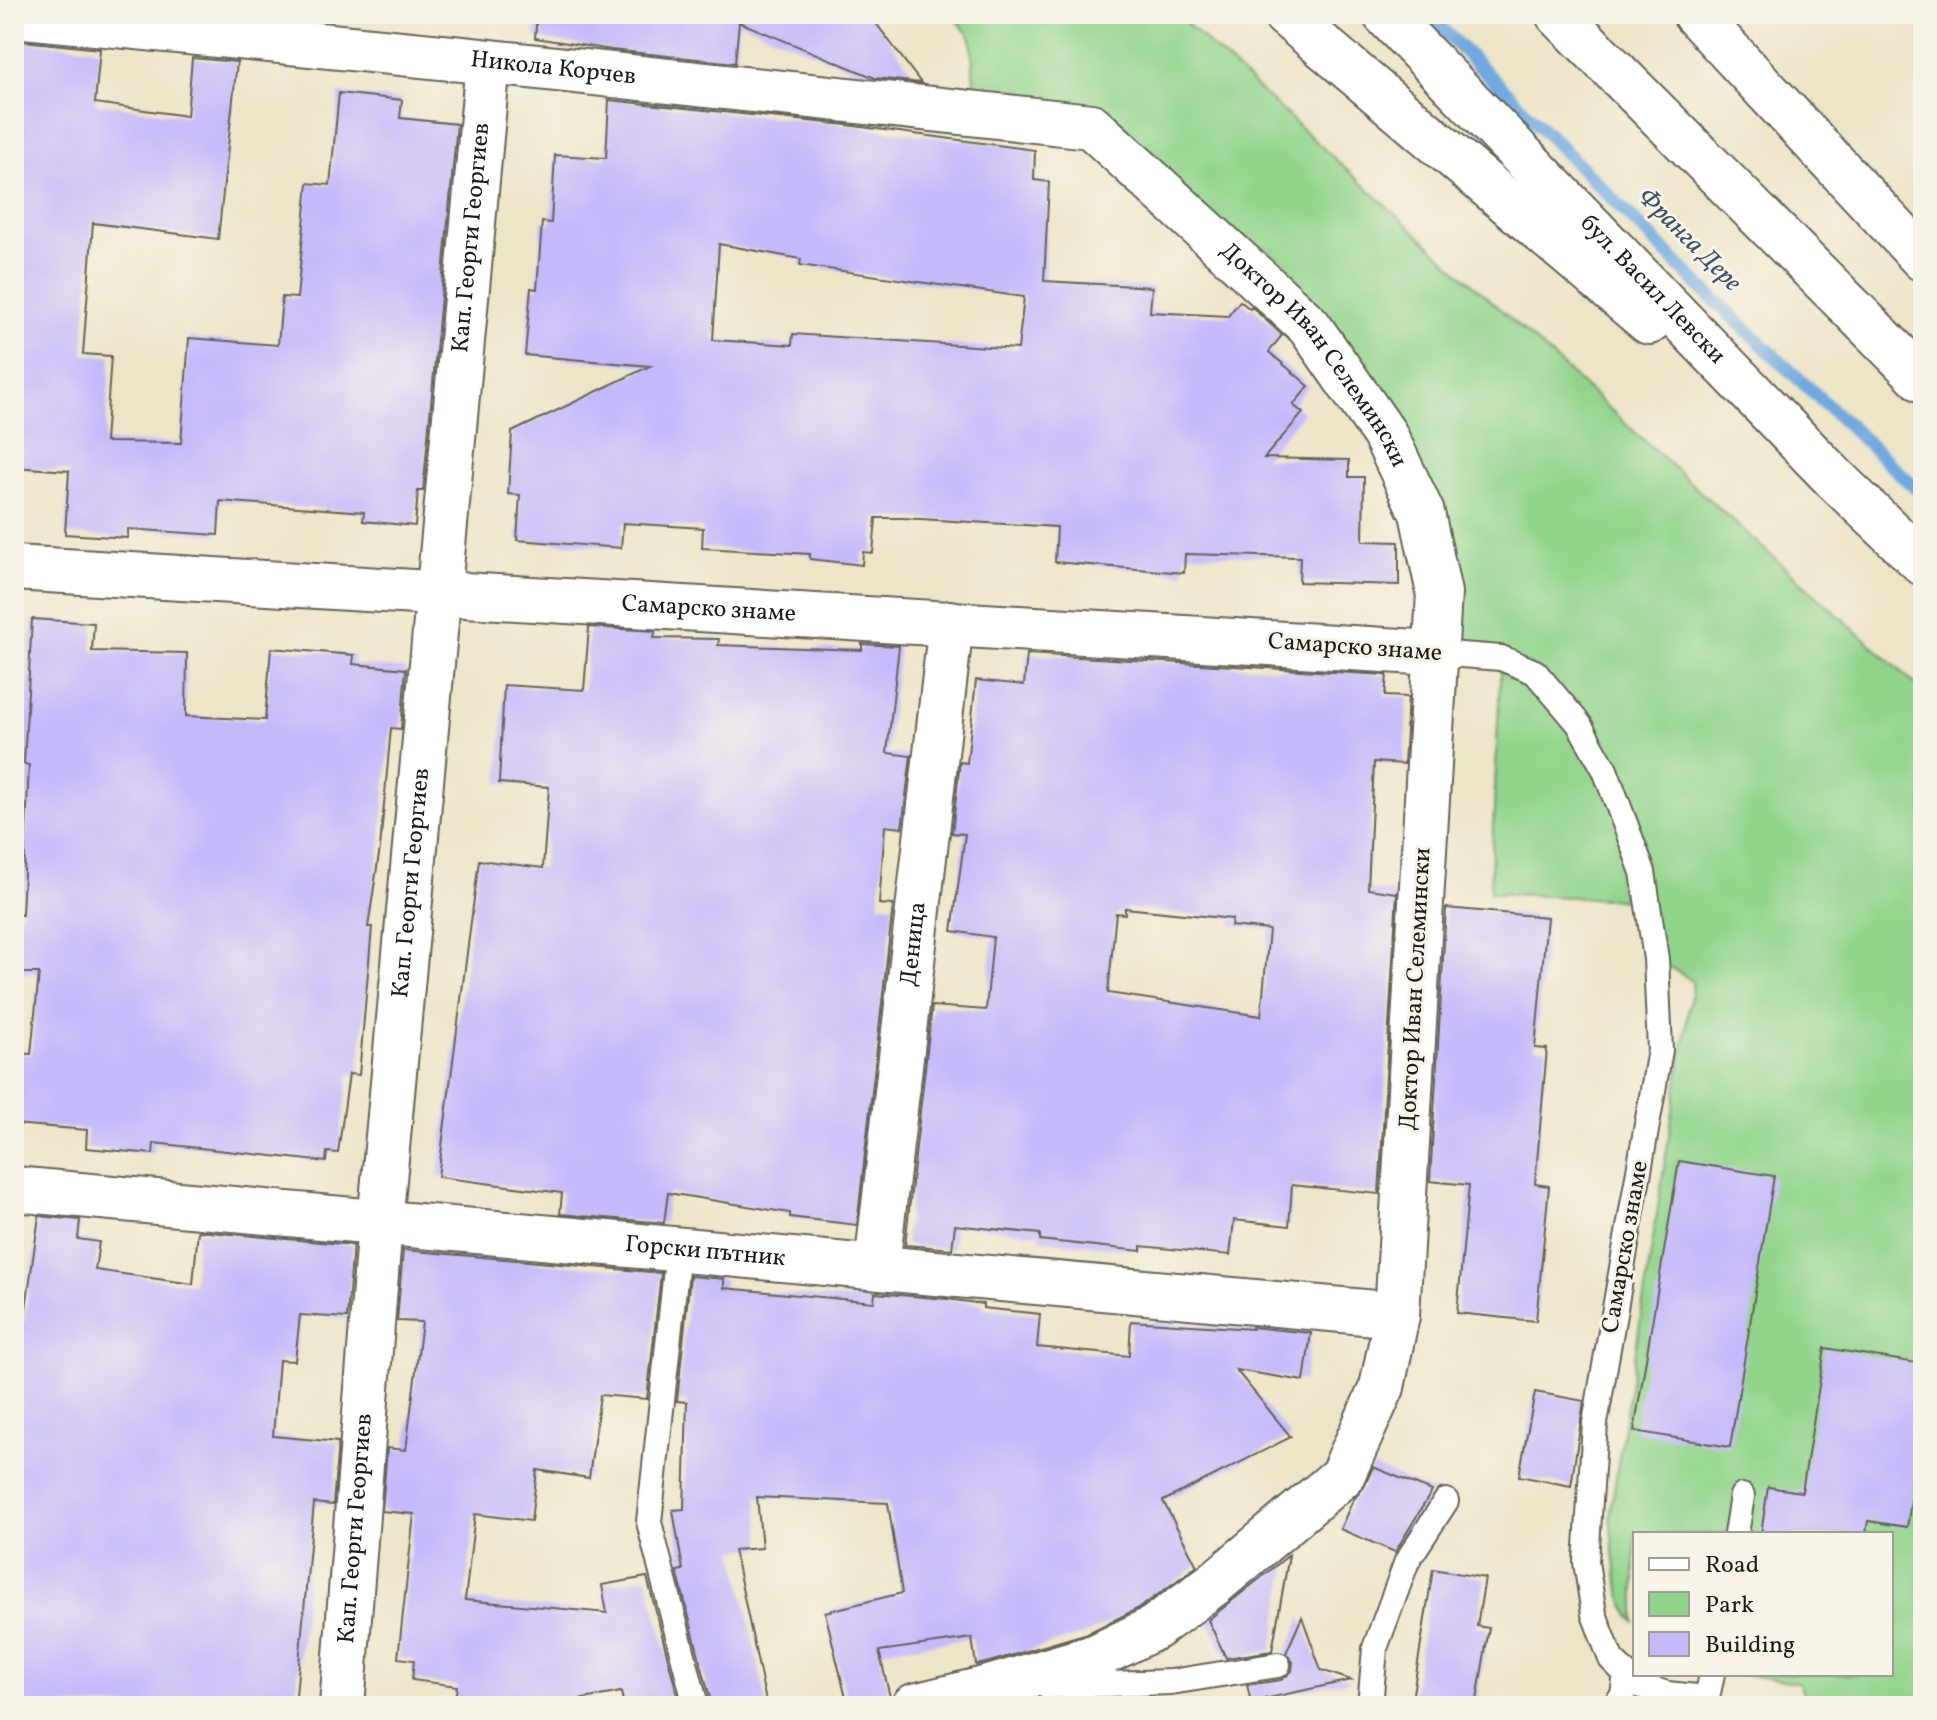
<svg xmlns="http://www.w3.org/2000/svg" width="1937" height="1720" font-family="Vollkorn,serif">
	<rect width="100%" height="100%" fill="#f7f3e8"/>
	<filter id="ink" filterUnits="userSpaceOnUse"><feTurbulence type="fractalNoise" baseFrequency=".0125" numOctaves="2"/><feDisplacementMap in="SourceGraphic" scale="16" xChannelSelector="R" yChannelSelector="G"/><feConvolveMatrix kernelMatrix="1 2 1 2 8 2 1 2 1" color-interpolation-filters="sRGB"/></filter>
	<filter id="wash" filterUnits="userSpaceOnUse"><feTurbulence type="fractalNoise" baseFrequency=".006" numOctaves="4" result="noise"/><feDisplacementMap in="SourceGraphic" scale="32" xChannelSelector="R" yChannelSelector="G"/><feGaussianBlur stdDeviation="1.8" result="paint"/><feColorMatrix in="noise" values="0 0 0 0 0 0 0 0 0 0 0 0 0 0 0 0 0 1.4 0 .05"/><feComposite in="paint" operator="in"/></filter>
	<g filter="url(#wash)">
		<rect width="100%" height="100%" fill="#ede5c8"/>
		<path fill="#91d48b" stroke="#567854" stroke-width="2" d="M952,14h224l529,482 218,195v1015h-113l-12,-24 -61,-8h154v-140h-256v88c-19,-17 -22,-81 -25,-106l83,-535 -37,-22 -8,-58 -158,-8 11,-235 -66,-5 -50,-218 -294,-309 -115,-14 -5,-74z"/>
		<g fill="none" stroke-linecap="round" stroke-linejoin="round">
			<path stroke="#70a8df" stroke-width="14" d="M1427,14l278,277 218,204"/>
		</g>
		<g id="blocks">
			<path fill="#c6b9fb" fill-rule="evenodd" d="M537,14h332l52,69 -46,-5 -136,-56 -4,41 -123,-13 -77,-12z
				M14,40l86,9 -5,54 92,13 5,-58 45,4 -19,177 -125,-16 -10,131 28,2 -6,86 76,1 8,-105 89,7 4,-48 15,1 11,-115 22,2 9,-92 63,7 -2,18 57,6 -34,367h-5l-3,35 -52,-5 1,-9 -144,-11 -2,34 -90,-6v9l-63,-4 4,-63 -55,-4z
				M609,100l238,25 188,25 -1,30 15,2 -5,99 108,6 -2,25 78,4 12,-15 10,8 2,-2 30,28 -13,17 40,34 -16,19 10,8 -39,45 85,2v17h15l-1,64 36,1v43l-100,-3 1,-25 -115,-3 -1,19 -129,-11 2,-35 -155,-9h-26l-3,35 -10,-1 -1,13 -52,-6v-5l-108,-6 1,-20 -80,-5 -2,25 -104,-8 3,-45 -12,-1 4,-62 138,-66 -125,-11 6,-67 6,1 5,-67 9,1 4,-68 51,3zM719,244l82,15 -1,6 224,32 -6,52 -225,-15 -1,11 -79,-5z
				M32,619l62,4 -2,28 95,2 -1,63 79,4 6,-72 83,7 -1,9 53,5 -5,60 -10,-1 -11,120 -12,79h4l-13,148 -10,-1 -11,79 -11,-1 -1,10 -172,-19 -1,11 -67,-6 1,-18 -73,-6v-71l17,1 8,-81h-25v-59l8,1 7,-150 -5,-1z
				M589,627l66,4 -1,7 65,1 -1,6 144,5v-6l37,2 -12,107 24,3 -9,72 -17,-2 -6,78 14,1 -36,320 -67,-8v-4l-122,-20 -4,30 -104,-9 2,-21 -124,-16 41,-317 64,8 6,-81 -50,-4 5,-98 80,5z
				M1027,654l360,21 -2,21 23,1 -4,67 -30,-2 -6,127 29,4 -18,301 -87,-9 -3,41 -55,-6 -4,35 -89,-9v5l-101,-11v-6l-85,-9 -3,24 -47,-4 27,-239 54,4 7,-73 -41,-6 13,-97 -13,-1 8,-71 7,1 9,-83 48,5zM1125,908l107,11 -1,7 38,4 -8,86 -153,-23 8,-80 9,1z
				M1446,908l101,9 -12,131 12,1 -12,135 14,2 -13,135 -79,-8 12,-128 -39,-4z
				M1679,1161l95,15 -44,271 -96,-16z
				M39,1216l41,4 -2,19 21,3 -4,28 98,14 5,-53 155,14 -6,73 -47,-3 -5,46 -16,-1 -6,76 65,6 -5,63 -19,-2 -19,203h-281v-385l10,1z
				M403,1250l258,23 -14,126 -47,-4 -11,83 -52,-8 -6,51 -56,-7 -10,86 142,13 -5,-28 45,-8 32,124 -31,5h-24l-3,-14 -74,14h-93l3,-20 -45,-6 2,-20 -16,-2 16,-144 -32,-3 5,-63 19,2 16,-128 -25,-1z
				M690,1276l34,3v9l150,14 1,-9 72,6 36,5v4l57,6 -3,33 92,9 2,-35 121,8v-2l59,6 -7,48 -68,-11 55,67 -128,64 34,65 -56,41 -53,26 -102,30 -10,2 -4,-27 -93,13 11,46 -42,9 -23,-94 77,-19 -14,-90 -131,-6 5,51 -28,2 33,156h-55l-35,-135 6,-1 -10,-60 11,-1 3,-107 -10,-1z
				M1825,1348l98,16v62l-16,101 -39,-6 -2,13h-105l7,-47 34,5z
				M1535,1392l49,9 -13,85 -52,-10z
				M1373,1467l59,24 -37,61 -55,-23 13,-29 11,-13z
				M1289,1555l-17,96 -46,7 -18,-38z
				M1433,1569l52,9 -8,48 12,2 -13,78h-65z
				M1302,1617l19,53 30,10 -87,19 -2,7h-10l-5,-21 34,-5 11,-9 1,-9 -7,-9z"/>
		</g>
	</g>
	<g filter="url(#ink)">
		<use href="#blocks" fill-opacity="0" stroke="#656258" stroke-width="2"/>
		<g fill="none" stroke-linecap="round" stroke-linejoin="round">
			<defs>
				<path id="lane" d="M1435,653l66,5 34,14 44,52 26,46 38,102 13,87 4,91 -65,373 -9,139 8,52 17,45 25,25 31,10 40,4 5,-24
					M678,1251l-29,271 47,184
					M1736,1534l6,-38
					M1046,1686l125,-4 107,-17
					M1370,1706l5,-58 32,-87 39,-60
					M1614,1706l9,-11 3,-21"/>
				<g id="street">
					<path id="s1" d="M14,15l448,44 629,67 218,200 76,109 37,78 17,80 -42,722 -15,72 -40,89 -127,107 -61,45 -57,28 -105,31 -78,19"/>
					<path id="s2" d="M14,568l1421,85"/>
					<path id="s3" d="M14,1189l1383,126"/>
					<path id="s4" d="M877,1266l74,-643"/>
					<path id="s5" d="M342,1706l38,-483 108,-1161"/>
				</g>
				<g id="highway">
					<path d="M1285,14l364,308"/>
					<path id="s6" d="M1385,14l450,465 88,84"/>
					<path d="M1558,14l365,366"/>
					<path d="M1695,14l228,245"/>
				</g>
			</defs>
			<use href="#lane" stroke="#656258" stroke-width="28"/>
			<use href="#street" stroke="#656258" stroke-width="48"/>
			<use href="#highway" stroke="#656258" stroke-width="48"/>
			<use href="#lane" stroke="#fff" stroke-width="24"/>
			<use href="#street" stroke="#fff" stroke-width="44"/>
			<use href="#highway" stroke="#fff" stroke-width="44"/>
		</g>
	</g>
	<g text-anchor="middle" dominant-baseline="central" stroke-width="6" stroke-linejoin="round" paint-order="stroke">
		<g font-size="24" fill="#1c1c1c" stroke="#f7f3e8">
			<text stroke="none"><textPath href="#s1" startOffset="542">Никола Корчев</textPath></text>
			<text stroke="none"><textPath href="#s5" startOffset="1474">Кап. Георги Георгиев</textPath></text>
			<text stroke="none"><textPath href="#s6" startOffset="384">бул. Васил Левски</textPath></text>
			<text stroke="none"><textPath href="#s1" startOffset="1404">Доктор Иван Селемински</textPath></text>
			<text stroke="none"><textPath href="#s2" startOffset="696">Самарско знаме</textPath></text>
			<text transform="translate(1355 648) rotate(4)">Самарско знаме</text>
			<text stroke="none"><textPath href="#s5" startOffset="826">Кап. Георги Георгиев</textPath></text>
			<text stroke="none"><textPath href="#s4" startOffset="324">Деница</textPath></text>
			<text transform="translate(1416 989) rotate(-87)">Доктор Иван Селемински</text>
			<text transform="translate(1626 1247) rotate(-80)">Самарско знаме</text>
			<text stroke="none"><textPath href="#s3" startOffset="694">Горски пътник</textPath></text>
			<text stroke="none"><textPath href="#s5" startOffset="178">Кап. Георги Георгиев</textPath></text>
		</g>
		<g font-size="26" font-style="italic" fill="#3e546a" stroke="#f7f3e8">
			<text transform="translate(1689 240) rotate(45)">Франга Дере</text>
		</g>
	</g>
	<rect width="1937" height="1720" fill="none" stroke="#f7f3e8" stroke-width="48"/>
	<rect x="1633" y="1532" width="260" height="144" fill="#f7f3e8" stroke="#9f9d96" stroke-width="2"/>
	<rect x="1649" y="1558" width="40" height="12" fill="#ffffff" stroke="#9f9d96" stroke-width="2"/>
	<text x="1705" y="1572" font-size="24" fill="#1c1c1c">Road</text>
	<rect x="1649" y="1592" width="40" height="24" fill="#91d48b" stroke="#9f9d96" stroke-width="2"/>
	<text x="1705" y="1612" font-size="24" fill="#1c1c1c">Park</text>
	<rect x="1649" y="1632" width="40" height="24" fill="#c6b9fb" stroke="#9f9d96" stroke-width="2"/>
	<text x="1705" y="1652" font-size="24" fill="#1c1c1c">Building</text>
</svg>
